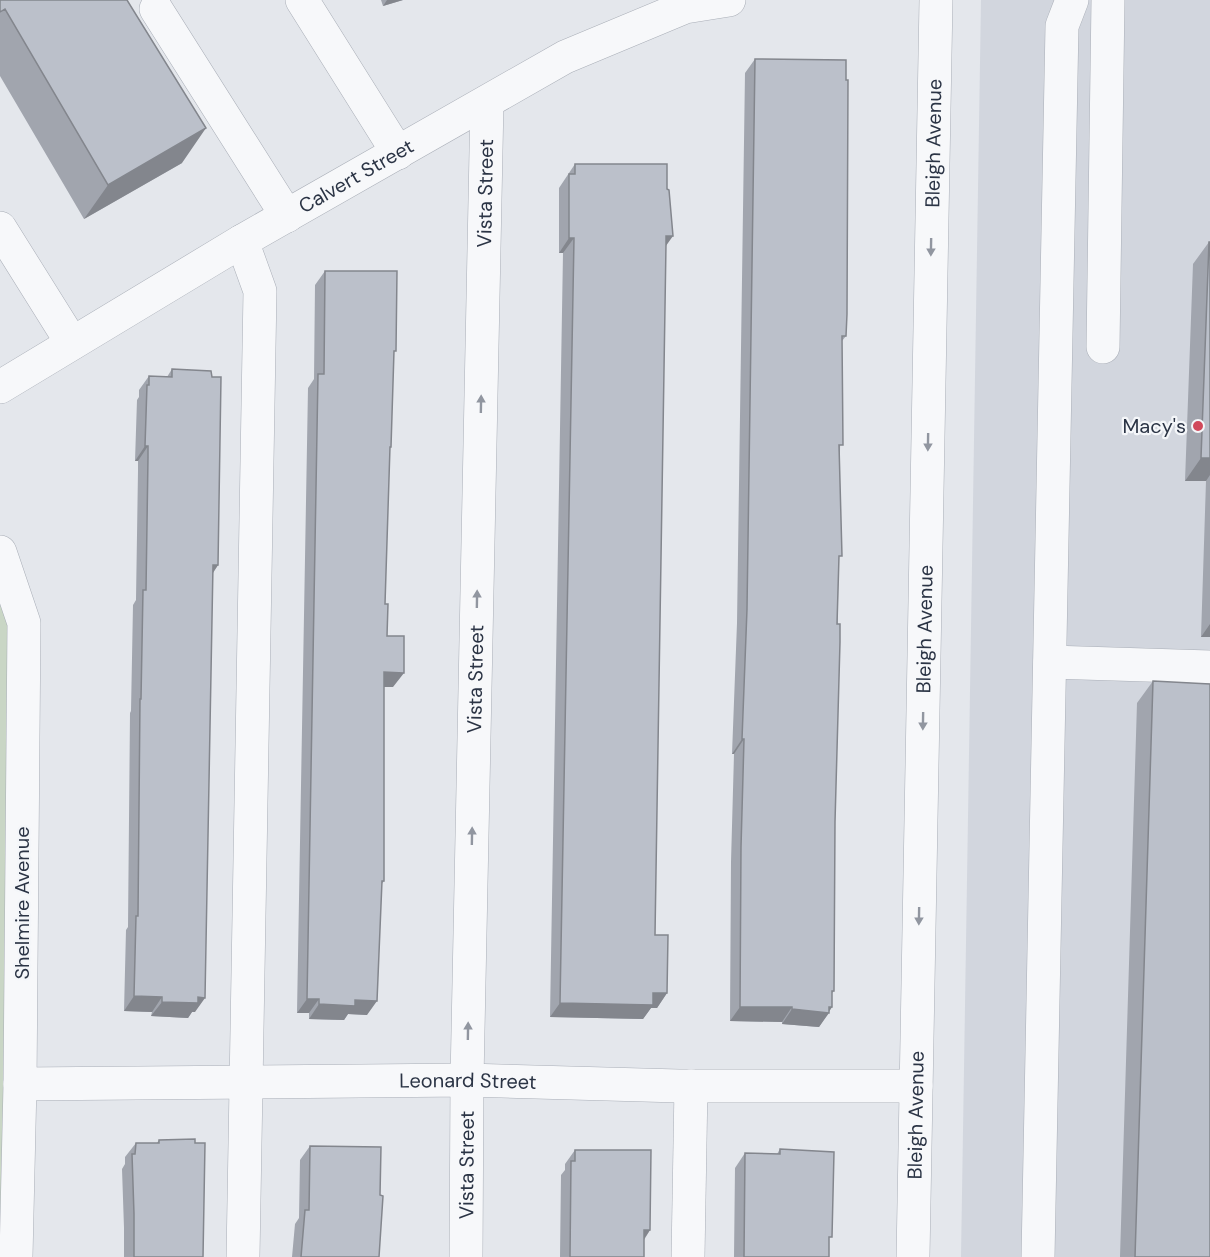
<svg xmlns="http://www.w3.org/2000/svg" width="1210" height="1257" font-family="'DM Sans',sans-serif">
	<rect width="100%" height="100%" fill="#e4e7ec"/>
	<path fill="#d2d6de" d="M981,0h229v1257h-249z"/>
	<path fill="#c9d6c5" d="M0,552l24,71 -24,634z"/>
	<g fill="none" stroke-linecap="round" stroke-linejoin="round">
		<defs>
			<g id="minor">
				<path d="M302,0l96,153"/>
				<path d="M156,9l131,207"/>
				<path d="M0,228l72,115"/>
				<path d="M242,241l18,50 -17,966"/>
				<path d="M1103,347l5,-347"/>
				<path id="s1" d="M0,387l242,-146 323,-184 120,-50 44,-7"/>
				<path d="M0,552l24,71 -4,461 -4,173"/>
				<path d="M1050,662l160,5"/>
				<path id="s2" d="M20,1084l447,-4 212,6h237"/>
				<path id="s3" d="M466,1257l1,-177 20,-978"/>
				<path d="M688,1257l3,-171"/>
				<path id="s4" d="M913,1257l23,-1257"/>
				<path d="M1038,1257l24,-1231 10,-26"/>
			</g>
		</defs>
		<use href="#minor" stroke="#a9aeb7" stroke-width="34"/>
		<use href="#minor" stroke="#f7f8fa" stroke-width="33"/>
	</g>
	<path fill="#a1a5ae" d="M0,0l182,163 -98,56 -84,-143z
		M381,0h22l-20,6z
		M755,59l91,277 -4,5 -2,110 -5,371 -1,169 -2,2v14l-13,20 -37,-3v-2l-52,-1 1,-159 3,-108h-2l5,-131 8,-550z
		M575,164l90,82 -10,689 12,58 -10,15h-6l-8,11 -93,-2 13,-764h-4v-65z
		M1209,242h1v395h-9l5,-156h-21l8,-217z
		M325,271l69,83 -5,95 -4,155 2,32 6,51h-9v194l-3,4 -14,130 -19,-1 -4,6 -35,-1v-6h-12l11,-625 6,-9 1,-94z
		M172,369l46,196 -5,8 -18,439h-3l-4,6 -37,-2 1,-4 -28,-1 2,-81 2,-3 2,-214 1,-2 2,-106 3,-5 2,-129v-10h-3l2,-61 2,-3v-7l10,-14 18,1z
		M1153,681l57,576h-90l17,-554z
		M159,1140l44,117h-79v-29l-2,-59 3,-5v-7l11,-14h21z
		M310,1146l69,111h-87l3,-33 4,-6 1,-58z
		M780,1149l49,93v15h-95l1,-89 10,-15 32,1z
		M575,1150l75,80 -6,10v17h-84l1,-82 4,-5v-6z"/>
	<path fill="#83868d" d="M387,0h16l-20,6z
		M206,128l-24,35 -98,56 24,-34z
		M666,236h7l-10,14z
		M569,238h5l-11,15h-4z
		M145,446h3l-10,15h-3z
		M1201,458h9v17l-4,6h-21z
		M213,565h5l-10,15z
		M1210,624v13h-9z
		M384,672l20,1 -11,14h-19z
		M742,739h2l-10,15h-2z
		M653,993h14l-10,15h-6l-8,11 -93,-2 10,-14z
		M134,996l28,1 -10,15 -28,-1z
		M198,997l7,1 -10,14h-3l-4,6 -37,-2 11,-14z
		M307,999h12l-10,14h-12z
		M355,1000l22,1 -10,14 -19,-1 -4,6 -35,-1 10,-15z
		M740,1007h52l-10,15 -52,-1z
		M832,1007l-4,6h1l-10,14 -37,-3 10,-15z
		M644,1230h6l-10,15z"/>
	<path fill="#bbc0ca" stroke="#83868d" stroke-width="1.5" d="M0,0h127l79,128 -98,57 -103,-176 -5,3z
		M755,59l91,1v20h2l-1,234 -1,22h-4l1,109h-4l3,111h-3l-2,68h3v18l-5,180 -1,169h-2v16h-3v6l-37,-4v-2h-52l1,-160 3,-108h-2l5,-130z
		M575,164h92v25l2,1 4,46h-7v8l-11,691h13l-1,58h-14v12l-93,-2 14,-765h-5v-64h6z
		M1209,242h1v216h-9z
		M325,271h72l-1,80h-2l-3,96h-1l-5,157h3l-1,32h17v37l-20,-1v209h-2l-5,120 -22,-1v6l-36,-2v-5h-12l11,-625h6z
		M172,369l39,2 1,6h9l-3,188h-5l-8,433 -7,-1v6l-36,-1v-5l-28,-1 2,-80h2l2,-217h1l2,-109h3l2,-133v-11h-3l2,-61h2v-9l23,1z
		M1153,681l57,3v573h-75z
		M195,1139v4h10l-2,114h-69v-43l-2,-60h3l1,-11h23v-3z
		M310,1146l71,1 -1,48 3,1 -4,61h-78l4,-47h4z
		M780,1149l54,3 -2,85h-3v20h-85l1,-104 35,1z
		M575,1150h76l-1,80h-6v27h-74l1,-96h4z"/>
	<defs><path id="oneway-solid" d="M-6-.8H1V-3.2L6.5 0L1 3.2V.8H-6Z" transform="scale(1.5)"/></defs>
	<g fill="#9196a0">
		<use href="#oneway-solid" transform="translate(931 247) rotate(91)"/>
		<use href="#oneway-solid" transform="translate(481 404) rotate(-89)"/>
		<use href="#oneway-solid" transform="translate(928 442) rotate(91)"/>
		<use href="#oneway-solid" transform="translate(477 599) rotate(-89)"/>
		<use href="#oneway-solid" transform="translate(923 721) rotate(91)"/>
		<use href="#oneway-solid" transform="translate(472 836) rotate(-89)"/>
		<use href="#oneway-solid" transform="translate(919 916) rotate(91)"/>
		<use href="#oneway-solid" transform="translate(468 1031) rotate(-89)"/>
	</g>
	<circle fill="#d1495b" stroke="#f4f6f9" stroke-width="2" cx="1198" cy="426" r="6"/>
	<g text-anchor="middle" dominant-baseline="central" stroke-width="4.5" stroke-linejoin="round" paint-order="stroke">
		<g font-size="20" fill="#2b3445" stroke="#f4f6f9">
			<text stroke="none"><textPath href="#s4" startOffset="1114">Bleigh Avenue</textPath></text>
			<text stroke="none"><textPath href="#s1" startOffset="414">Calvert Street</textPath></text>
			<text stroke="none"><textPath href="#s3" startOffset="1064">Vista Street</textPath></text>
			<text stroke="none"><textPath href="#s4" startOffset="628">Bleigh Avenue</textPath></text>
			<text stroke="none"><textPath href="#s3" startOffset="578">Vista Street</textPath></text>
			<text transform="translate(22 903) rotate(-90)">Shelmire Avenue</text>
			<text stroke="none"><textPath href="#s2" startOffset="448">Leonard Street</textPath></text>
			<text stroke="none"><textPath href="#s4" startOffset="142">Bleigh Avenue</textPath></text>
			<text stroke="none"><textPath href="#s3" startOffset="92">Vista Street</textPath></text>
		</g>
		<g font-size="20" fill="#2b3445" stroke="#f4f6f9" text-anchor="end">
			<text x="1186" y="426">Macy's</text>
		</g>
	</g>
</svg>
